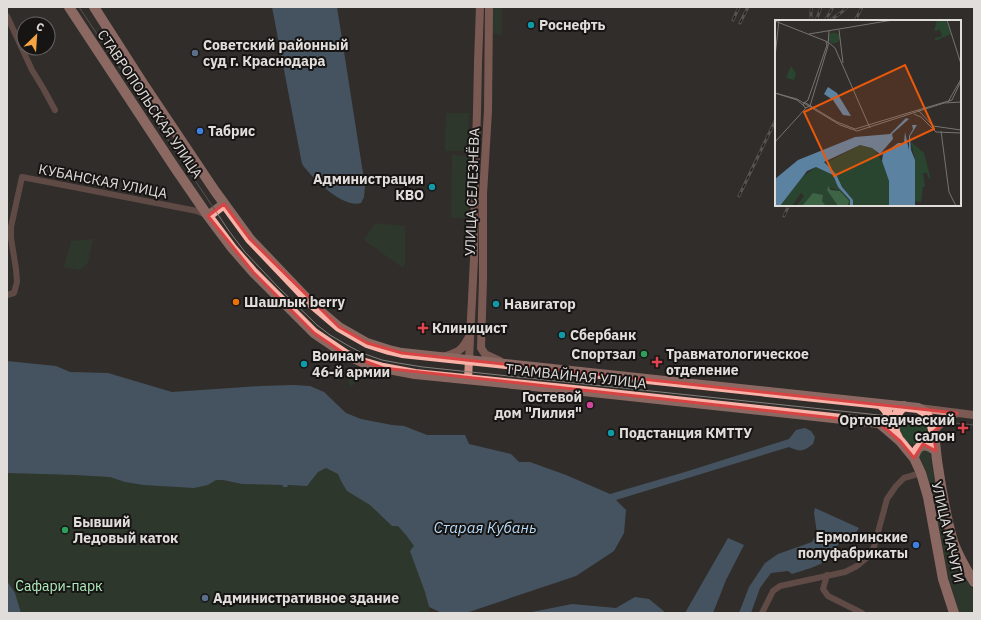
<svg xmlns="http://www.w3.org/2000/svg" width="981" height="620" font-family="'IBM Plex Sans',sans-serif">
	<rect width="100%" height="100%" fill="#312d2a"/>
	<path fill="#29442f" d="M498,7h4v29l-9,-3v-24z
		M446,113h23l-1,38h-23z
		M452,155l18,1 -1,62h-18z
		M375,223l30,3v37l-2,5 -39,-28z
		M93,239l-5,24 -8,7 -16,-3 7,-26z
		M345,366l5,1 15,7 -15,14z
		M898,421l29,4c3,17 -15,26 -25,12 -3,-4 -3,-11 -4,-16z
		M929,449l9,55 10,37 8,21 18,30v21h-15l-10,-35 -17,-85 -6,-23 -8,-17z
		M326,468l12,6 3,7 6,10 23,14 22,21h6l8,9 8,11 11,46 5,21h-409l-6,-20 -8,-12v-108l68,2 35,2 15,5 19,3 50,3 14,-3 8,-5h7l19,4 65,2 11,-14z"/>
	<path fill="#5c82a1" d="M272,7h65l28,179 -1,11 -3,6c-18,6 -50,-26 -59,-39z
		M7,361l49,5 14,6 38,1 64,19 89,-6 32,-1 17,1 14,6 22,21 15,6 31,6 12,1 23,9h38l4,9 42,10 8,8h11l36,13 44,19 75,-22 104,-33 7,-9 9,-2 6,3 4,6 -2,7c-11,8 -12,8 -24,3l-173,53 10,10 -2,23 -10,18 -38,25 -110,37h-24l-13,-6 -4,-15 -15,-41 4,-5 -8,-11 -8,-9h-6l-22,-21 -23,-14 -6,-10 -3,-7 -12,-6 -8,4 -11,14 -19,-1 -1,2h-4v-2l-41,-1 -19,-4h-7l-8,5 -14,3 -50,-3 -19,-3 -15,-5 -35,-2 -68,-2z
		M815,508l44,20c-6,10 -9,7 -17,13 -7,5 -9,14 -15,19 -7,6 -26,11 -35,14l-4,-3 -17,2 -11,15 -9,25h-12l10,-26 16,-24 13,-9 34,-12 5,-9 -3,-20z
		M728,538l16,7 -18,35 -13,33h-28z
		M7,581l8,12 6,20h-14z
		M635,597l14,2 17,14h-139l45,-9 44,4z"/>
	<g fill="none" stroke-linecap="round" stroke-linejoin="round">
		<path stroke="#986d67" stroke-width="6" d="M7,16l25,54 11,18 12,22
			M7,295l7,-2 3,-11 -1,-13 -5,-31v-11l11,-50 175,34 9,4
			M827,575l-4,14 5,7 34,17
			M762,613l11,-22 7,-5 65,-14 12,-6 12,-10 5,-9 13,-48 9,-13 8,-8 17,-5"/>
		<path stroke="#d49186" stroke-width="8" d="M489,7l-1,104 -5,83v85l-2,69 4,6 15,7
			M443,357c15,-5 18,-5 26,-20
			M468,379l6,-120 1,-81 2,-67 1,-48 2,-56
			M919,408l55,7
			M933,432c8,-9 13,-13 24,-19"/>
		<path stroke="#f8b2a7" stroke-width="10" d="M69,7l106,161 33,48 24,32 21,24 61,61 31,21 17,8 21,6 32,6 159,16 305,33c13,-4 10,-13 1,-19
			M94,7l50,78 71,106 35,48 62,65 27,23 28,16 22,7 13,3 516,55c3,2 7,3 9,7 8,12 8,30 10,45 4,27 8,55 16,81 5,15 13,28 21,41
			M208,216l16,-12
			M879,423l21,18 14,17 7,15 7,24 15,82 11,34
			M898,438c-7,-11 -4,-24 6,-32
			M914,458c3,-14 11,-16 22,-7"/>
		<path stroke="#827f7c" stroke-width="1" d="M79,7l150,224 16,21 32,34 40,39 13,10 17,10 15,8 20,7 16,3 25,4 551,58"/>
		<defs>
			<path id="rail" d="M733,20l6,-13
				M811,21v-11l1,-3
				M816,21l5,-14
				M825,21l8,-14
				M829,21l13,-9 5,-5
				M855,21l7,-14
				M740,23l8,-16
				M739,196l37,-77
				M784,216l5,-11"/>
		</defs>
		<use href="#rail" stroke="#827f7c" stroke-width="3"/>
		<use href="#rail" stroke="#171514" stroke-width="1.5" stroke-dasharray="4.5" stroke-linecap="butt"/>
	</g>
	<path d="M0 0H981V620H0ZM224,204l26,35 89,88 28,16 35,10 555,60 -24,19 3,19 -13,-7 -9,14 -14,-17 -21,-18 -496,-55 -38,-14 -31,-21 -61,-61 -45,-56z" fill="#312d2a" fill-opacity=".55" fill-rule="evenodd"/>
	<path fill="none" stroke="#d84343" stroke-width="3" stroke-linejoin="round" d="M224,204l26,35 89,88 28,16 35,10 555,60 -24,19 3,19 -13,-7 -9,14 -14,-17 -21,-18 -496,-55 -38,-14 -31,-21 -61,-61 -45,-56z"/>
	<g fill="#0f9aa8" stroke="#171514" stroke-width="1.5">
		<circle cx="531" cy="25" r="4"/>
		<circle cx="432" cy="187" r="4"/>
		<circle cx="496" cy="304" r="4"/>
		<circle cx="562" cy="335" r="4"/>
		<circle cx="304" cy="364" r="4"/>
		<circle cx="611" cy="433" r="4"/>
	</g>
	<g fill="#5c6f8a" stroke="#171514" stroke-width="1.5">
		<circle cx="195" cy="53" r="4"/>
		<circle cx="205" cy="598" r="4"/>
	</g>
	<g fill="#3f7fe0" stroke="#171514" stroke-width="1.5">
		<circle cx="200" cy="131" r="4"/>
		<circle cx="916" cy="545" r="4"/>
	</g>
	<circle fill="#e8710a" stroke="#171514" stroke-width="1.5" cx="236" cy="302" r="4"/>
	<g fill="#e0444e" stroke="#171514" stroke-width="1.5">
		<path d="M421 322h4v4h4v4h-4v4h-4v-4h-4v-4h4z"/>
		<path d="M655 356h4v4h4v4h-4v4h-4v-4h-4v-4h4z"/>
		<path d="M961 422h4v4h4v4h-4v4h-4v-4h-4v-4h4z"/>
	</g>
	<g fill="#2e9e5b" stroke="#171514" stroke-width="1.5">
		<circle cx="644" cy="354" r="4"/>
		<circle cx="65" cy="530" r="4"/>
	</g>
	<circle fill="#d1479c" stroke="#171514" stroke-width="1.5" cx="590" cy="405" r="4"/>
	<g text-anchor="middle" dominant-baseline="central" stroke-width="4" stroke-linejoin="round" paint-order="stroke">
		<g font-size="14" font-weight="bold" fill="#e0dddb" stroke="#171514" text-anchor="start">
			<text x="539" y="25">Роснефть</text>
			<text x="203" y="45">Советский районный<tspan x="203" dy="16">суд г. Краснодара</tspan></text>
			<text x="208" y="131">Табрис</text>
			<text x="424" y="179" text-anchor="end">Администрация<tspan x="424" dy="16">КВО</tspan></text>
			<text x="244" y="302">Шашлык berry</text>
			<text x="504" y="304">Навигатор</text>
			<text x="432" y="328">Клиницист</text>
			<text x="570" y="335">Сбербанк</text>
			<text x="636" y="354" text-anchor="end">Спортзал</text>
			<text x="666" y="354">Травматологическое<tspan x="666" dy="16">отделение</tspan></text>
			<text x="312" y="356">Воинам<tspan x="312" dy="16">46-й армии</tspan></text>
			<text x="582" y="397" text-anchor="end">Гостевой<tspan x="582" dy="16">дом "Лилия"</tspan></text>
			<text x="955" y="420" text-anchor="end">Ортопедический<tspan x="955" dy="16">салон</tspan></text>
			<text x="619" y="433">Подстанция КМТТУ</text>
			<text x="73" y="522">Бывший<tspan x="73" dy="16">Ледовый каток</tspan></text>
			<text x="908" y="537" text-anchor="end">Ермолинские<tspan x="908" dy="16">полуфабрикаты</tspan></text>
			<text x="213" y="598">Административное здание</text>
		</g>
		<g font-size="14" fill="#e0dddb" stroke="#171514">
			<text transform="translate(150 104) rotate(56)">СТАВРОПОЛЬСКАЯ УЛИЦА</text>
			<text transform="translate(103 181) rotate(11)">КУБАНСКАЯ УЛИЦА</text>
			<text transform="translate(472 192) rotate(-88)">УЛИЦА СЕЛЕЗНЁВА</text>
			<text transform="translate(576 376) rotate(6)">ТРАМВАЙНАЯ УЛИЦА</text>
			<text transform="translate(948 532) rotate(77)">УЛИЦА МАЧУГИ</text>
		</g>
		<g font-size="14" fill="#b1f0be" stroke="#171514">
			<text x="59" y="586">Сафари-парк</text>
		</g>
		<g font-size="15" font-style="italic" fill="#b7dbf9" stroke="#171514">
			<text x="485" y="527">Старая Кубань</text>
		</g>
	</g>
	<g transform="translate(775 20)">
		<rect width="186" height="186" fill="#312d2a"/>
		<path d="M162,0h9l5,14 -16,7v-3l7,-2 -2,-6 -6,1zM53.5 18a5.5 5.5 0 1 1 11 0a5.5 5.5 0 1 1-11 0ZM16,46l5,7 -2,7 -8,-2zM136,122l13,11 6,23 -1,4 -2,-7h-4l2,14h-2l-2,15 -8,-1 2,-41zM85,125l13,3 9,13 7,20v25h-36v-6l-11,-13 -6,-13 -12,-10zM41,147l17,8 5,12 12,13v6l-10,-15 -13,-4 11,19h-12l-4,-5v-6h-4l-8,2 -8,9h-6l8,-10 -3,-3 -9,13h-12l22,-29z" fill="#29442f"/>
		<path d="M53,166l3,4 9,1 9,10 -1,5h-10l-11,-16zM38,173l10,2 -1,6 4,5h-24z" fill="#3e6446"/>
		<path d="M53,67l9,6 14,23 -8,-1 -10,-15 -9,-6zM131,98l3,1 -17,15 1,5 -13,15 -8,-6 -12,-3 -36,17 12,12 6,13 11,13v6h-3v-6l-12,-13 -5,-12 -17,-8 -9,4 -27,35h-5v-27l23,-19 57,-23 35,-3zM137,105h5l-7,11 1,14 4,10v46h-26v-25l-7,-20 1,-7 15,-11h6l1,-11 4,18v-14l4,-7z" fill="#5c82a1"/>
		<path fill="none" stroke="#777371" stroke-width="1" d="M172,0l14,44M0,1l53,21 7,6 35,80M64,10l4,33M34,14l84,-14M51,22l1,3 -19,55 -5,4 2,4 5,-2 18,-60 1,-15M0,37l4,-37M0,73l22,7 7,6M0,73l22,6 43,26 17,6 87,-28 17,-1M29,82l33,20 18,7 63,-19 15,16 28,4M173,82l13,-23M143,90l34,-10 9,-19M139,94l7,3 15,15 25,1M166,111l8,61 7,14M0,122l31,-34"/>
		<path fill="#e8590c" fill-opacity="0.15" stroke="#e8590c" stroke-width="2" d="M130,45l29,64 -100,47 -30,-64z"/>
		<rect width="186" height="186" fill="none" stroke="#e0dddb" stroke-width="2"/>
	</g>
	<rect width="981" height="620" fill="none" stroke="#e0dddb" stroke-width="16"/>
	<g transform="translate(36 36) rotate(25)"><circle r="19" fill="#171514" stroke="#676564"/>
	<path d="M0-3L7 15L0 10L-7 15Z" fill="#f4a443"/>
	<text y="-6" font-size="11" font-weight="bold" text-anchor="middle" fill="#e0dddb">С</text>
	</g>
</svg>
